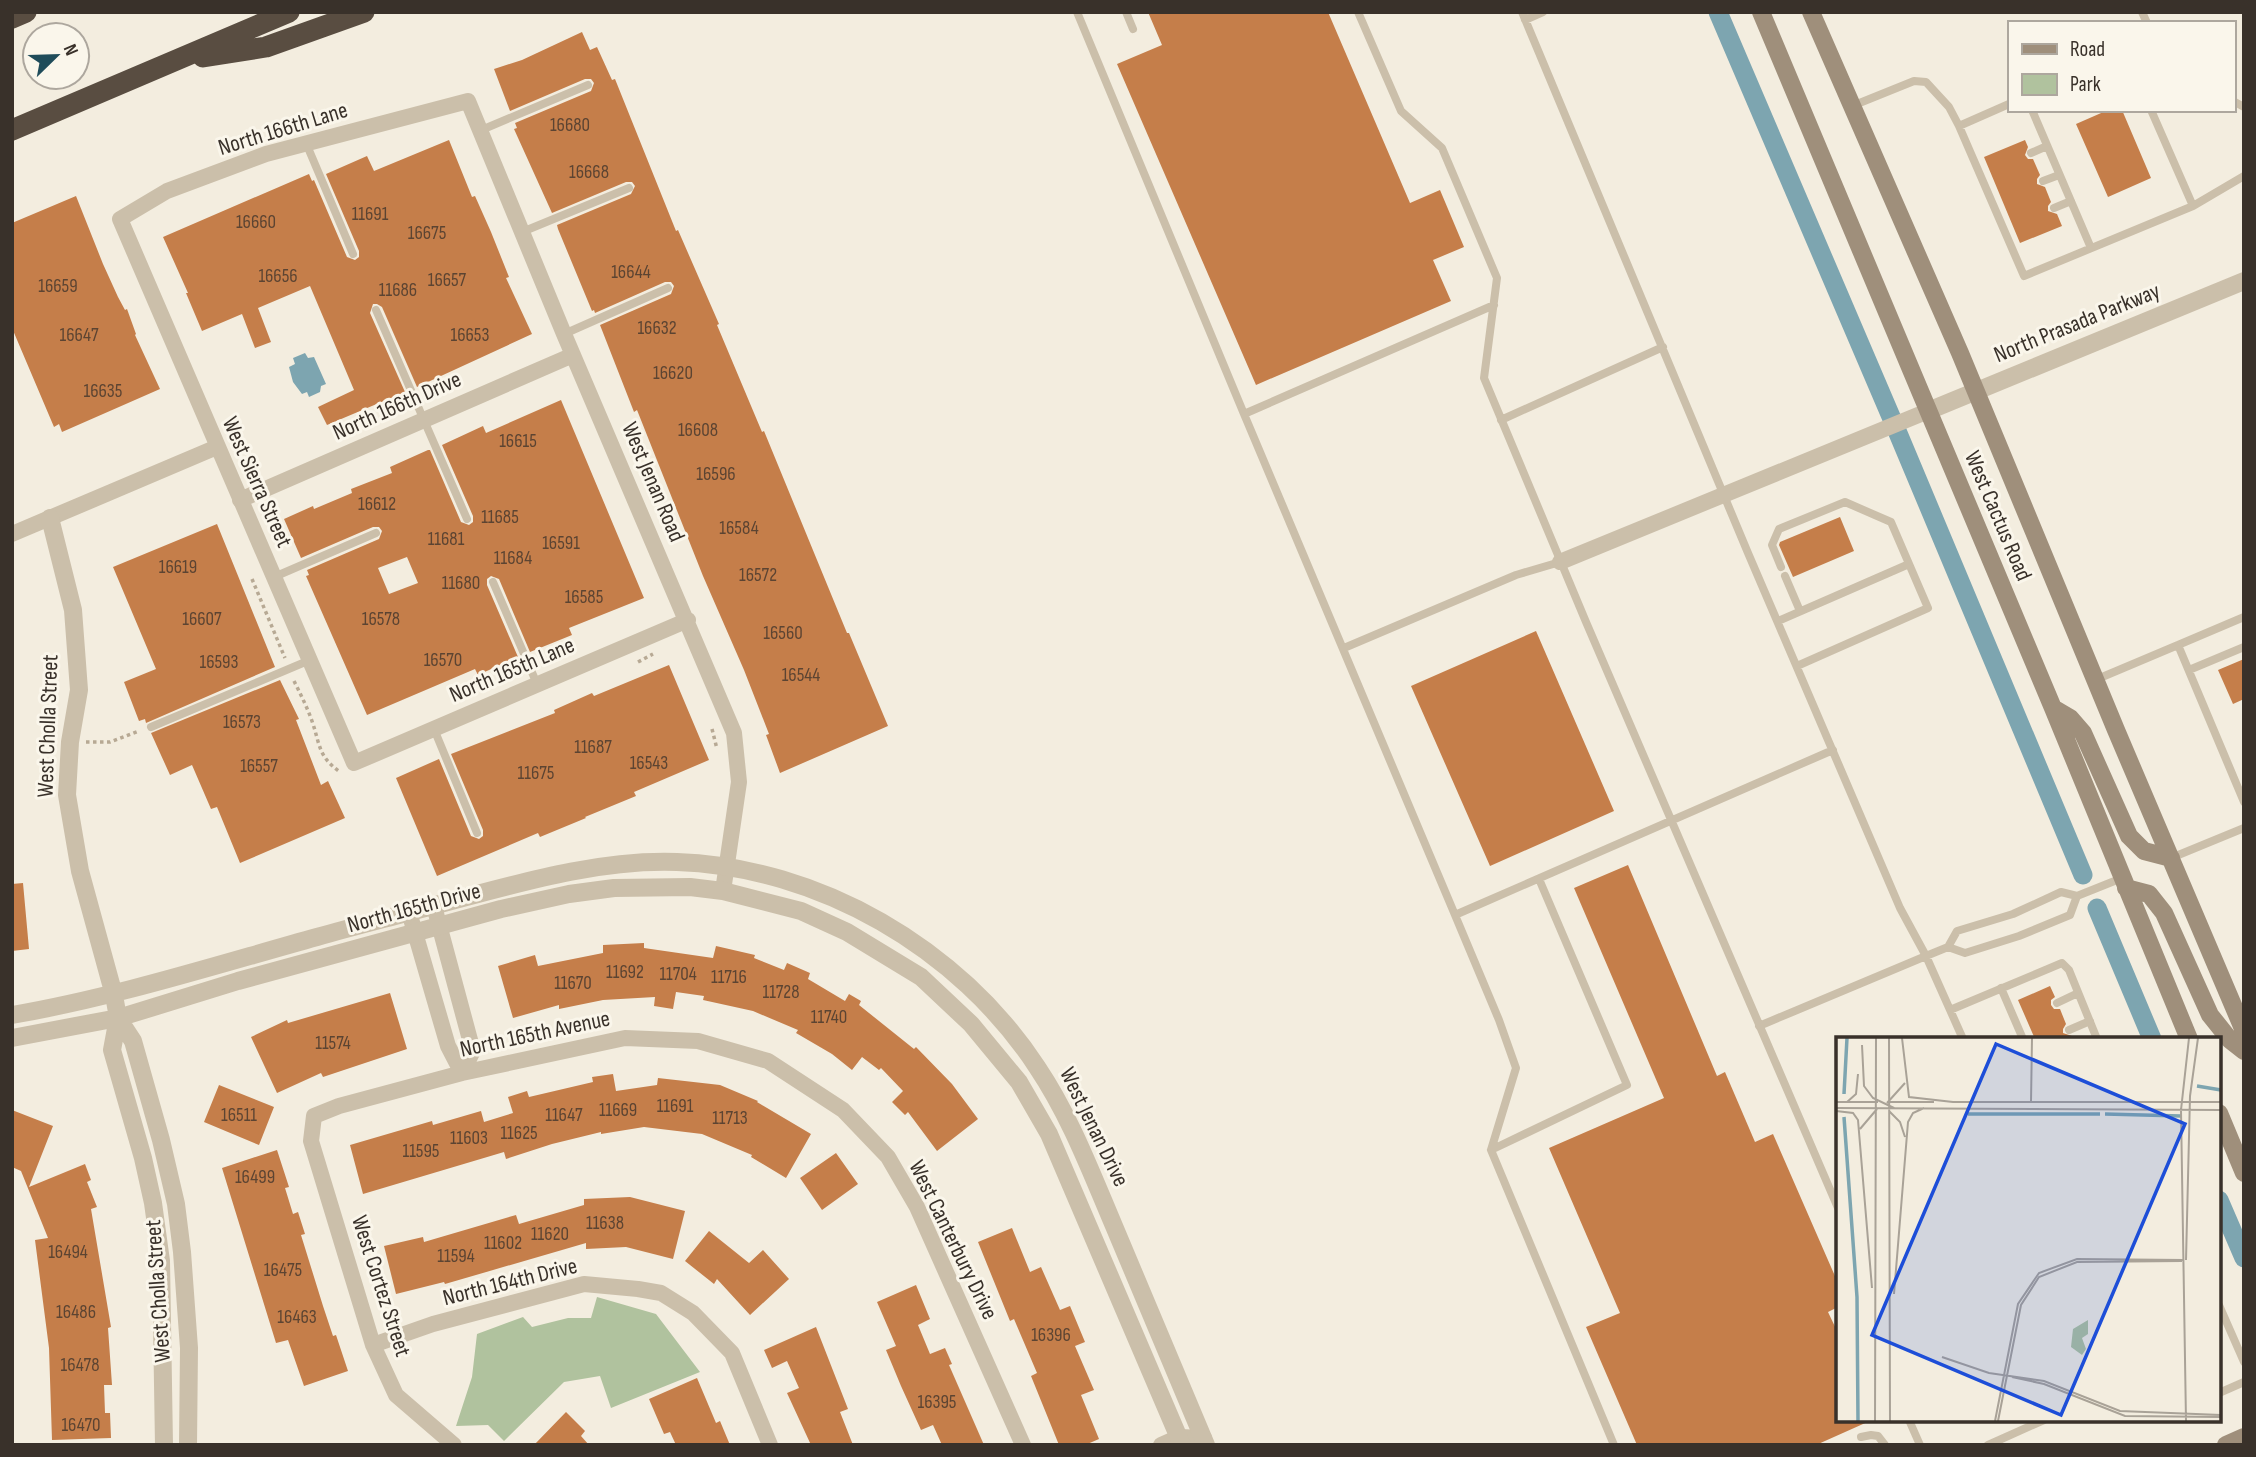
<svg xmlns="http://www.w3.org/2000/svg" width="2256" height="1457" font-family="'Sofia Sans Condensed',sans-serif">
	<rect width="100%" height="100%" fill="#f3eddf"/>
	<path fill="#b0c29e" d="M597,1297l59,17 44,58 -89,36 -11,-32 -36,6 -60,59 -16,-16 -32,1 16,-49 5,-43 46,-17 9,10 36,-9h23z"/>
	<path fill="#7da5b0" d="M305,353l3,5 6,-1 12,27 -5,2 -1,6 -11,5 -2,-5 -5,2 -9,-12 -4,-15 6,-3 -2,-6z"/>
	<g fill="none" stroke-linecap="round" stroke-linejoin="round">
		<path stroke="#7da5b0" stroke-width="19" d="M1718,12l177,414 188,449
			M2097,908l55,131
			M2219,1200l25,58"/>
	</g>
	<path fill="#c57e4a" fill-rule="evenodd" d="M1148,12h180l82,191 30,-13 24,57 -31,13 18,41 -195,84 -139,-321 45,-19z
		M582,32l8,18 7,-3 15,33 3,-1 61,152 2,-1 41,94 -2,1 45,107 2,-1 83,202h2l39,93 -108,47 -14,-38 3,-1 -25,-64 -41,-94 -66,-166 -3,2 -34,-87 71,-31 3,-8 -3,-4h-6l-70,31 -1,-3 -2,1 -34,-82 -1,-4 74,-31 4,-8 -3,-4h-6l-74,31 -38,-84 3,-1 -2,-5 76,-32 3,-8 -3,-4h-6l-75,32 -16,-42 28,-9z
		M2108,110h14l29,68 -43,19 -32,-73z
		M449,140l23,57 3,-1 16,36 18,45 -3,1 26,56 -115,53 -35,-80 -5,-3h-4l-3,9 35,79 -78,33 -9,-18 36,-17 -44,-104 -52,22 13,34 -16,6 -13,-34 -40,17 -16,-38h2l-25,-56 146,-63 3,7 2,-1 33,77 8,3 4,-3v-6l-33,-77 41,-18 7,15z
		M2025,140l3,7 -3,8 3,4h5l7,16 -3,4v5l8,3 6,15 -3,4v5l9,3 5,12 -42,17 -36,-86z
		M76,196l27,68 15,33 7,13 2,-1 9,25 -1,1 25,54 -98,43 -3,-8 -5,3 -42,-99v-105z
		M561,400l83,198 -75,30 3,7 -42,17 -31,-73 -8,-3 -4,3v6l31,72 -40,18 -3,-6 -108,46 -61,-139 3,-1 -2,-5 72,-31 3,-8 -3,-4h-6l-72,31 -17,-39 29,-13 1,3 38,-16 -1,-4 41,-16 -2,-6 38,-17h2l31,72 8,3 4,-3v-6l-31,-71 41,-19 3,7zM407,557l11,26 -29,11 -11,-26z
		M1840,517l14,34 -61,26 -14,-32 1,-3z
		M217,524l58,143 -129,56 -1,-4 -6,2 -15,-39 32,-13 -43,-102z
		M1536,631l78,180 -124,55 -79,-180z
		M2244,659v40l-11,5 -15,-34z
		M669,665l40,95 -75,32 2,4 -51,21 1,1 -46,19 -2,-4 -101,43 -41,-98 43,-19 32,77 8,3 4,-3v-6l-32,-76 104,-41 -1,-3 38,-17 2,3z
		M280,680l19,39 -3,1 25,65 7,-4 17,37 -105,45 -23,-56 -6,2 -19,-44 -22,10 -19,-42z
		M1628,865l89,211 8,-4 30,70 18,-8 65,149v24l-10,5 10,21v87h34l-56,25h-179l-51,-118 34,-14 -71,-165 115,-50 -90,-210z
		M23,883l6,66 -17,2v-67z
		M644,943v5l69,10 3,-12 39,9 -1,3 30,12 3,-7 23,10 -2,6 37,22 4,-7 12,7 -2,4 55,44 2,-2 36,37 26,35 -41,32 -29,-39 -3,3 -13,-13 11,-11 -22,-23 -2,2 -17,-13 -10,13 -20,-16 -36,-21 2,-3 -45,-19 -50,-11 1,-4 -28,-4 -3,17 -19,-3 1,-9 -52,3 -44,9v-4l-46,13 -15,-52 37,-11 3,11 65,-13v-8z
		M2050,986l5,11 -4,3v5l3,4h6l6,15 -3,5v4l9,3 1,3h-38l-17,-39z
		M390,993l17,56 -84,28 -2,-4 -44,20 -26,-56 36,-17 1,3z
		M613,1074l3,17 41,-6 1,-7 62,7 38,16 -1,1 54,32 -25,44 -35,-21 1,-2 -50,-21 -58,-7 -43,7v-2l-49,12 -46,15 -2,-7 -141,42 -13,-49 82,-24 1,4 48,-14 3,11 29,-9 -5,-16 19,-6 2,6 64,-15 -1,-5z
		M219,1085l55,22 -15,38 -55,-23z
		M12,1110l41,16 -24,61 56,-23 6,16 -4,2 10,25 -6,2 20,118 -3,1 4,57h-8l1,28h5l1,25 -59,2 -3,-92 -14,-108 13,-2 -27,-67 -9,-4z
		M277,1150l12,37 -4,1 8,26 5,-2 7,22 -4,1 22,71 10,30 3,-1 12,36 -44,15 -16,-46 -12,3 -54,-175z
		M836,1153l22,31 -36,26 -22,-32z
		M630,1197l55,14 -12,48 -47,-12 -40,2v-6l-141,41 -1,-2 -48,12 -12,-48 39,-9 1,5 92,-27 3,9 65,-19v-6z
		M1012,1228l18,44 11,-5 19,43 10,-4 15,36 -10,4 19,44 -13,5 18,44 -14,6h-26l-28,-69 6,-3 -23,-54 -4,2 -32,-79z
		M709,1231l40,32 14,-13 26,29 -39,36 -33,-36 -3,5 -29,-23z
		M916,1285l14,34 -12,6 12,29 15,-6 7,16 -3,1 35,80h-42l-9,-20 -12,5 -20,-44 -15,-36 10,-4 -19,-44z
		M816,1327l32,82 -8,3 13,33h-42l-24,-52 12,-5 -12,-27 -15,7 -8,-18z
		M697,1378l19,45 4,-2 10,24h-54l-6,-13 -6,2 -15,-35z
		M566,1412l19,19 -4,5 8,9h-55z"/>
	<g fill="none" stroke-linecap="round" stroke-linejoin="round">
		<path stroke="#b7a994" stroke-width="3.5" stroke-dasharray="3.5 3.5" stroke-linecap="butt" d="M252,579l33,79
			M638,662l15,-8
			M294,681c7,14 14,28 19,43 7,22 6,33 27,48
			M712,729l5,20
			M86,742h24l29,-11"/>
		<path stroke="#cbbfaa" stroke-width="8" d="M1077,12l167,402
			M1126,12l7,17
			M1358,12l43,99 41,37 55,130 -13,100 102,244 252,586
			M1522,12l226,541 152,355 26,48 -167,70
			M2142,12l5,11
			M1525,20l18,-8
			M2233,101l11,6
			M1852,106l62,-25 12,1 23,25 10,19 50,-22
			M2032,110l59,138
			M2151,110l42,96
			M1959,126l65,150 169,-70 51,-30
			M479,131l109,-46
			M306,143l47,111
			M2031,153l16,-7
			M2043,181l16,-6
			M2054,208l17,-7
			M522,232l107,-44
			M376,310l91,209
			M564,334l104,-46
			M1501,420l162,-73
			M1781,567l-9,-22 7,-16 66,-27 46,20 37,86 -131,58
			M1785,576l15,35
			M274,577l102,-44
			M493,582l44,102
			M1778,621l131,-57
			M2178,645l66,-28
			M1344,648l172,-73 44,-13
			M2189,670l55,-23
			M2095,680l83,-35 66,157
			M151,727l159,-67
			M434,729l43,104
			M2171,858l73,-30
			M1455,915l-211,-501 250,-109
			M1948,947l17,6 54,-17 51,-21 7,-19
			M2001,988l22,51
			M2057,1003l21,-10
			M1950,1010l112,-47 7,7 28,69
			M2069,1030l21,-9
			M1963,1039l-37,-83 22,-9 9,-16 56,-17 48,-22 16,4 45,-18
			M1491,1150l136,-65 -88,-206
			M2219,1305l25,57
			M2219,1393l25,-11
			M1909,1420l11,25
			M1861,1437l10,-2 7,1 7,9
			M1614,1445l-123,-295 25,-82 -17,-48 -44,-105 378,-165
			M1988,1445l56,-25"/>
		<path stroke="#cbbfaa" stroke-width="16" d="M240,500l333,-145
			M12,534l205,-87
			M1560,562l368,-151
			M688,620l-334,143 -234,-544 47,-28 99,-37 202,-53 96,233 170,399 5,49 -16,109
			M434,906l39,145 -11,22
			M409,912l39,134 14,27
			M373,1345l60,-21 151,-40 54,5 23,4 32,20 39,40 38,92
			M454,1445l-58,-50 -23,-50 -62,-204 3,-25 25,-10 123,-33 163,-35 73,3 70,20 75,49 45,47 29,50 106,238
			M1161,1445l18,-8 25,1"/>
		<path stroke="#cbbfaa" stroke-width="18" d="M1928,411l316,-130
			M50,518l23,92 6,80 -9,52 -3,53 13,76 34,124 4,23 -6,32 31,108 10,45 8,58 3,184
			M12,1015c104,-18 204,-50 305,-78 39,-11 79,-21 119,-32 77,-20 160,-46 241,-43 142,5 282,86 360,205 33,49 54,105 77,159 31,73 61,146 92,219
			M118,1018l15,23 28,99 15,64 6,48 7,96 -1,97
			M12,1038l106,-20 120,-37 263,-72 68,-15 45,-6 76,-1 33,4 78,20 46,21 74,45 50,47 48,58 30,52 133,311"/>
		<path stroke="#9f8f7b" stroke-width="18" d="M1761,12l292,696 136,331
			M1811,12l149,341 156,377 128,301
			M2053,708l17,10 13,15 46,103 15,15 27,7
			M2126,888l23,6 15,19 46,102 20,25 14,11
			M2219,1113l25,60
			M2226,1445l18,-8"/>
		<path stroke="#594d41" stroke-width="21" d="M12,18l14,-6
			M203,57l63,-10 98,-35
			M12,130l277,-118"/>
	</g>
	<g text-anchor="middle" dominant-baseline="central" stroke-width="6" stroke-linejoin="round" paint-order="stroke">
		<g font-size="19" fill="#5c4432">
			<text x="570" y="125">16680</text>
			<text x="589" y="172">16668</text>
			<text x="370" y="214">11691</text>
			<text x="256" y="222">16660</text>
			<text x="427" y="233">16675</text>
			<text x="631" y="272">16644</text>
			<text x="278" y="276">16656</text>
			<text x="447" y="280">16657</text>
			<text x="58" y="286">16659</text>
			<text x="398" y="290">11686</text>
			<text x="657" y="328">16632</text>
			<text x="79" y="335">16647</text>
			<text x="470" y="335">16653</text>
			<text x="673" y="373">16620</text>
			<text x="103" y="391">16635</text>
			<text x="698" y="430">16608</text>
			<text x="518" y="441">16615</text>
			<text x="716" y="474">16596</text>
			<text x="377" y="504">16612</text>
			<text x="500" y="517">11685</text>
			<text x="739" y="528">16584</text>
			<text x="446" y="539">11681</text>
			<text x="561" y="543">16591</text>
			<text x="513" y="558">11684</text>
			<text x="178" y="567">16619</text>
			<text x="758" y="575">16572</text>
			<text x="461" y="583">11680</text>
			<text x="584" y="597">16585</text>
			<text x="202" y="619">16607</text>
			<text x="381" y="619">16578</text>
			<text x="783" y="633">16560</text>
			<text x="443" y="660">16570</text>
			<text x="219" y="662">16593</text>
			<text x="801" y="675">16544</text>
			<text x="242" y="722">16573</text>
			<text x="593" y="747">11687</text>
			<text x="649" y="763">16543</text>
			<text x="259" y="766">16557</text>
			<text x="536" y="773">11675</text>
			<text x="625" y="972">11692</text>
			<text x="678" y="974">11704</text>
			<text x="729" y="977">11716</text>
			<text x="573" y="983">11670</text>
			<text x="781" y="992">11728</text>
			<text x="829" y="1017">11740</text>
			<text x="333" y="1043">11574</text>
			<text x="675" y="1106">11691</text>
			<text x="618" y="1110">11669</text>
			<text x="239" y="1115">16511</text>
			<text x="564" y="1115">11647</text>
			<text x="730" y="1118">11713</text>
			<text x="519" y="1133">11625</text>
			<text x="469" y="1138">11603</text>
			<text x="421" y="1151">11595</text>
			<text x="255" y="1177">16499</text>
			<text x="605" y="1223">11638</text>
			<text x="550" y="1234">11620</text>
			<text x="503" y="1243">11602</text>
			<text x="68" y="1252">16494</text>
			<text x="456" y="1256">11594</text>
			<text x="283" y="1270">16475</text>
			<text x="76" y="1312">16486</text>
			<text x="297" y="1317">16463</text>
			<text x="1051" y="1335">16396</text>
			<text x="80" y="1365">16478</text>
			<text x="937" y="1402">16395</text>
			<text x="81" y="1425">16470</text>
		</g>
		<g font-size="23" fill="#39312a" stroke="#faf6eb">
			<text transform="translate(283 129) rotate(-17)">North 166th Lane</text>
			<text transform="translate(2077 323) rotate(-22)">North Prasada Parkway</text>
			<text transform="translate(397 406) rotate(-24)">North 166th Drive</text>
			<text transform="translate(257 482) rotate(66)">West Sierra Street</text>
			<text transform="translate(653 482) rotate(67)">West Jenan Road</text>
			<text transform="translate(1998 516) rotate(67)">West Cactus Road</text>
			<text transform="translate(512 670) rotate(-23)">North 165th Lane</text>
			<text transform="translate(48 726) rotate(-88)">West Cholla Street</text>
			<text transform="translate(414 908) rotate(-15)">North 165th Drive</text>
			<text transform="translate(535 1034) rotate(-12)">North 165th Avenue</text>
			<text transform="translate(1094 1127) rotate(64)">West Jenan Drive</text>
			<text transform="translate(953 1240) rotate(64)">West Canterbury Drive</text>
			<text transform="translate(510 1282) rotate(-14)">North 164th Drive</text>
			<text transform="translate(381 1286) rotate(72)">West Cortez Street</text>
			<text transform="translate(158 1291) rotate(-94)">West Cholla Street</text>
		</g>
	</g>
	<g transform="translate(1836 1037)">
		<rect width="385" height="385" fill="#f3eddf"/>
		<path d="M252,283v14l-6,4 4,11 -4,6 -11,-8 2,-18z" fill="#b0c29e"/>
		<path fill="none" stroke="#7da5b0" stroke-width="3.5" d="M361,49l24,4M8,57l3,-56M132,77h132M269,77l76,2M8,80l13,180 1,124"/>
		<path fill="none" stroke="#a9a297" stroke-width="2" d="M53,1l1,383M66,1l7,59 44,5M26,8l2,41 9,12 21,10M0,65h42M11,65l9,-8 2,-20M52,65h46M115,65h270M195,65l1,-64M51,66l18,-20M0,71l385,2M0,74l17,2 5,7 14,168M53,74l11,11 5,15M24,92l17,-20M350,223l4,-164 8,-58M58,257l14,-172 5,-9 11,-5M106,320l47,16 55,8 76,30 101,4M176,340l32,7 81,32 96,1M39,384l1,-383M159,384l23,-117 21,-31 38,-14 107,1M162,384l23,-116 18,-28 38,-15 105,-1M350,384l-5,-311 8,-72"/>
		<path fill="#1d4ed8" fill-opacity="0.15" stroke="#1d4ed8" stroke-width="3.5" d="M160,7l189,80 -124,291 -189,-80z"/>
		<rect width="385" height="385" fill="none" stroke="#39312a" stroke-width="3.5"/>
	</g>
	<rect width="2256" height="1457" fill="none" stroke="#39312a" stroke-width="28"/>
	<rect x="2008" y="21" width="228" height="91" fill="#faf6eb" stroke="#ada79e" stroke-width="2"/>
	<rect x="2022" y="44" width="35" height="10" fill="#9f8f7b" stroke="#ada79e" stroke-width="2"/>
	<text x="2070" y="56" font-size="21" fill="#39312a">Road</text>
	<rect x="2022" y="74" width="35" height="21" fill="#b0c29e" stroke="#ada79e" stroke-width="2"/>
	<text x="2070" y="91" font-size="21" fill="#39312a">Park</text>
	<g transform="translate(56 56) rotate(67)"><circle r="33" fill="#faf6eb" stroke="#ada79e" stroke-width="2"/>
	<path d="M0-5L12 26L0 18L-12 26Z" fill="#1f4c5a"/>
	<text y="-10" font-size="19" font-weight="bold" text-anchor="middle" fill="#39312a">N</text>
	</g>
</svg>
